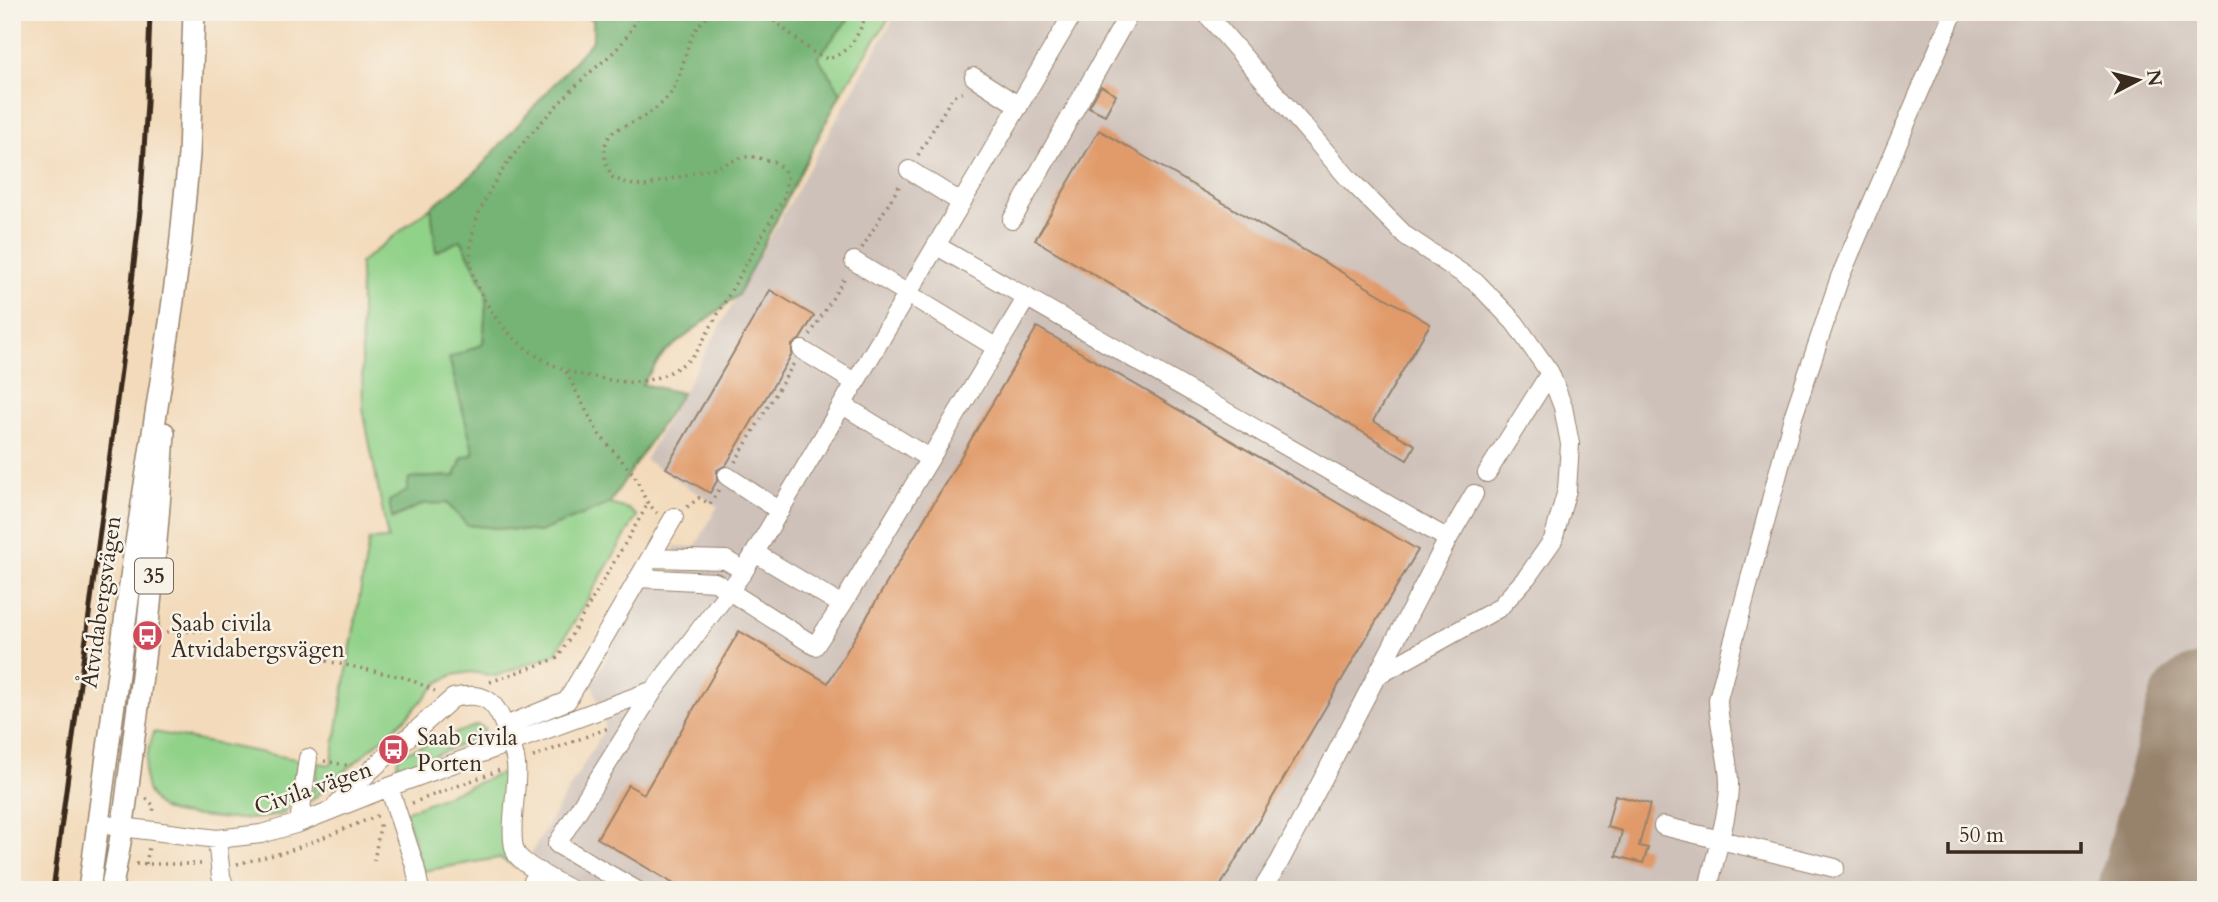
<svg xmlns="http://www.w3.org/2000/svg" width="2218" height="902" font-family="Cardo,serif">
	<rect width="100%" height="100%" fill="#f7f3e8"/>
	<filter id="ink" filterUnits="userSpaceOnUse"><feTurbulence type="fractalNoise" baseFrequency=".0143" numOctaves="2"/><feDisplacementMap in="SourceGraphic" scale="14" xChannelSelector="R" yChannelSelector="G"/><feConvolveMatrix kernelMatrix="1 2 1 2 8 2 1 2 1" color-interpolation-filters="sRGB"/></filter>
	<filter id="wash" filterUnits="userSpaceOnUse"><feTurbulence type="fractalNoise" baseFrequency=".00686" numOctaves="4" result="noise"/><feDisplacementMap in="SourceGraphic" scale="28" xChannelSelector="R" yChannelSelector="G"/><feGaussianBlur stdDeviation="1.57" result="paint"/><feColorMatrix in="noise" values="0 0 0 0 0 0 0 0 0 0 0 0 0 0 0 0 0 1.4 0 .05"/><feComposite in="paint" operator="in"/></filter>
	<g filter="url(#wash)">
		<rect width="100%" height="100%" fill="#f3daba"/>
		<path fill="#cec1ba" d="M897,12h1309v878h-1615l-61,-35 74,-125 1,-6 -13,-40 56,-100 27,2 2,-18 -5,-1 2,-21 17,1 5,-2 22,-39 -73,-46z"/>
		<path fill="#91d289" stroke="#667e54" stroke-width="2" d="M854,12h39l-52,81 -23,-36z
			M431,207l5,44 25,-12 26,53 -4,52 -20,65 11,45 -12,4 -7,18 -45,2 -3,13 -14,27 30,-14 24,-1 20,22 72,7 70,-28 19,5 9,7 -82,138 -59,22 -25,-4 -18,3 -14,7 -33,36 -95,83 7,-38 13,2 38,-225 19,-1 -25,-130 -3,-146z
			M477,725l8,3 -3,8 -76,31 -9,-2 1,-7 3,-4z
			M154,732l146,28 -10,42 -6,11c-24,8 -51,7 -76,4 -12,-2 -32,-1 -43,-7 -30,-16 -20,-52 -11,-78z
			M499,774l8,1 4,5v76l4,10 -16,-8 -76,13 -18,-59z"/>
		<path fill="#74b475" stroke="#586f4a" stroke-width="2" d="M581,12h273l-36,45 23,36 -103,202 -74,58 -22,31 40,9 -73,111 -70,28 -72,-7 -20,-22 -24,1 -31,14 -3,-17 18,-10 2,-13 46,-2 7,-18 12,-4 -25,-96 34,-14 4,-52 -26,-52 -25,12 -5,-45 45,-35 117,-132v-20z"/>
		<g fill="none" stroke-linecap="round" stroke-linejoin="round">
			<path stroke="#97826c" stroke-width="119" d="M2158,890l48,-177"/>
		</g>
		<g id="blocks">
			<path fill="#e19b6b" d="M1101,86l15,9 -11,20 -16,-8z
				M1099,130l331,194 -57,97 42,24 -8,15 -27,-16 1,-1 -346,-203z
				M770,290l44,26 -14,23 -8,6v9l-66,111 -9,5v11l-7,12 -44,-25z
				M1037,327l381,223 -200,340h-534l-87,-52 31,-53 16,9 95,-163 89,52z
				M1615,795l35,9 -11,42 9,2 -5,15 -27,-7 6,-25 -15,-4z"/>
		</g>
	</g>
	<g filter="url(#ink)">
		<use href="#blocks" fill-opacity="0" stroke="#97826c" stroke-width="2"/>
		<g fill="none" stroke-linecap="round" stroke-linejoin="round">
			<defs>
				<path id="minor" d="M1205,12l144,167 57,57 72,48 37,39 35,50 13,34 7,37 -3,46 -14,50 -26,37 -28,31 -122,68
					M974,77l45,29
					M909,170l53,33
					M1012,220l118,-208
					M937,246l511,293 -168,322 -18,29
					M854,261l143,87
					M802,350l54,33
					M843,405l87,54
					M1487,473l63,-100
					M727,476l53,35
					M1448,539l26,-45
					M755,553l87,52 185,-308
					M651,558l75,2 18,11
					M639,578l76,4 100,64 27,-41
					M505,726l62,-25 107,-184
					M389,787l26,79 5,24
					M336,805l35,-35 82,-72c34,-8 44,5 54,35 4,10 8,21 9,31 3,22 -10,74 1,91 9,12 40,27 54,35
					M299,823l9,-65
					M98,824l119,15 44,-5 38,-11 90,-36 265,-97
					M1663,826l172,42
					M217,839l4,37 5,14
					M528,890l11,-19
					M636,890l-79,-46 97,-154 90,-119 330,-559
					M1708,890c6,-32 21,-75 21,-106 0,-28 -11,-57 -11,-85l75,-282 47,-140 114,-265"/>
				<path id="major" d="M89,890l44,-328 37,-239 10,-75 9,-93 5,-143
					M111,890c11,-51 17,-102 23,-153 14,-101 24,-202 30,-304"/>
			</defs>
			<use href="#minor" stroke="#97826c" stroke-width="20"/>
			<use href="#major" stroke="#97826c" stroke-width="24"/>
			<path stroke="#97826c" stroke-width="3.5" stroke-dasharray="2 5" stroke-linecap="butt" d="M641,12c-5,9 -10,19 -17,28 -9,13 -26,25 -38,36 -44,44 -124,121 -115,190 2,16 11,30 19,43 19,31 56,59 93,66 13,2 28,6 42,7 25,2 54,-11 71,-29l88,-156 3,-19 -3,-8 -10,-8 -19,-5h-12l-23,9 -75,20 -12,-1 -20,-7c-7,-13 -13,-27 -4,-41 5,-9 18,-11 27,-16 13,-7 25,-15 34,-27 18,-23 12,-68 46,-82
				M763,12l51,41 14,6c24,-8 31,-25 39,-47
				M918,155l35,-59 14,-5
				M862,248l39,-65
				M810,335l36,-59
				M566,372l32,61 37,43 11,25 11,12
				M735,462l59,-99
				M687,507l12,-9 11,6 9,-15
				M166,632l36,-1
				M326,661l81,17 28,13
				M490,682l68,-24 90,-154
				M533,757l78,-30
				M324,761l27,5
				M146,798l8,8 -1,9
				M412,803l88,-33
				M374,861l7,-41
				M136,864h69
				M146,864l3,-17
				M237,864l52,-13 93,-37"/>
			<use href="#minor" stroke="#fff" stroke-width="18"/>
			<use href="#major" stroke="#fff" stroke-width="21"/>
			<path stroke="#3b2a1e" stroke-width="5" d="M53,890l75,-573 12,-106 7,-108 3,-91"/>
		</g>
	</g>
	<defs>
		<symbol id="bus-disc" viewBox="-11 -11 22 22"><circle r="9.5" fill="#d1495b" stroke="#f7f3e8"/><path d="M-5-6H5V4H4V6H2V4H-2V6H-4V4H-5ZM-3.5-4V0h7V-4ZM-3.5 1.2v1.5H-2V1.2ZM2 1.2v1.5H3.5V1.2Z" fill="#fff"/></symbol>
	</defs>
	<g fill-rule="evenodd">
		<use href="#bus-disc" x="130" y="618" width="35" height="35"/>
		<use href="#bus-disc" x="376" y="732" width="35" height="35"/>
	</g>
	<g text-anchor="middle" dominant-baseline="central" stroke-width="5" stroke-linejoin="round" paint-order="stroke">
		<rect fill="#f7f3e8" stroke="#73665b" stroke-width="2" x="135" y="558.5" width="38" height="35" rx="5"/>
		<g font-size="21" font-weight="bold" fill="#3b2a1e">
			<text x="154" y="576">35</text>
		</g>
		<g font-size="23" fill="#3b2a1e" stroke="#f7f3e8">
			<text transform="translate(101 602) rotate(-82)">Åtvidabergsvägen</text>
			<text transform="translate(313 788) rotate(-19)">Civila vägen</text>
		</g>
		<g font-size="23" fill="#3b2a1e" stroke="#f7f3e8" text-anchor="start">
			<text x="171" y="623">Saab civila<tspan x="171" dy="26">Åtvidabergsvägen</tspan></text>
			<text x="417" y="737">Saab civila<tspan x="417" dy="26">Porten</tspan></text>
		</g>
	</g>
	<rect width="2218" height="902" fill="none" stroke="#f7f3e8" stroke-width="42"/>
	<g transform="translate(2138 80) rotate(83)" stroke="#f7f3e8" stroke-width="5" paint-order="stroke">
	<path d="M0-5L12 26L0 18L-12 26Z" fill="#3b2a1e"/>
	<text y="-10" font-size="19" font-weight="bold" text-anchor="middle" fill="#3b2a1e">N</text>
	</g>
	<path d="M1948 842v10h133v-10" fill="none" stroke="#3b2a1e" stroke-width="3.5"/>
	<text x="1959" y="842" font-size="21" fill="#3b2a1e" stroke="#f7f3e8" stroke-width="5" paint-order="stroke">50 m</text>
</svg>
